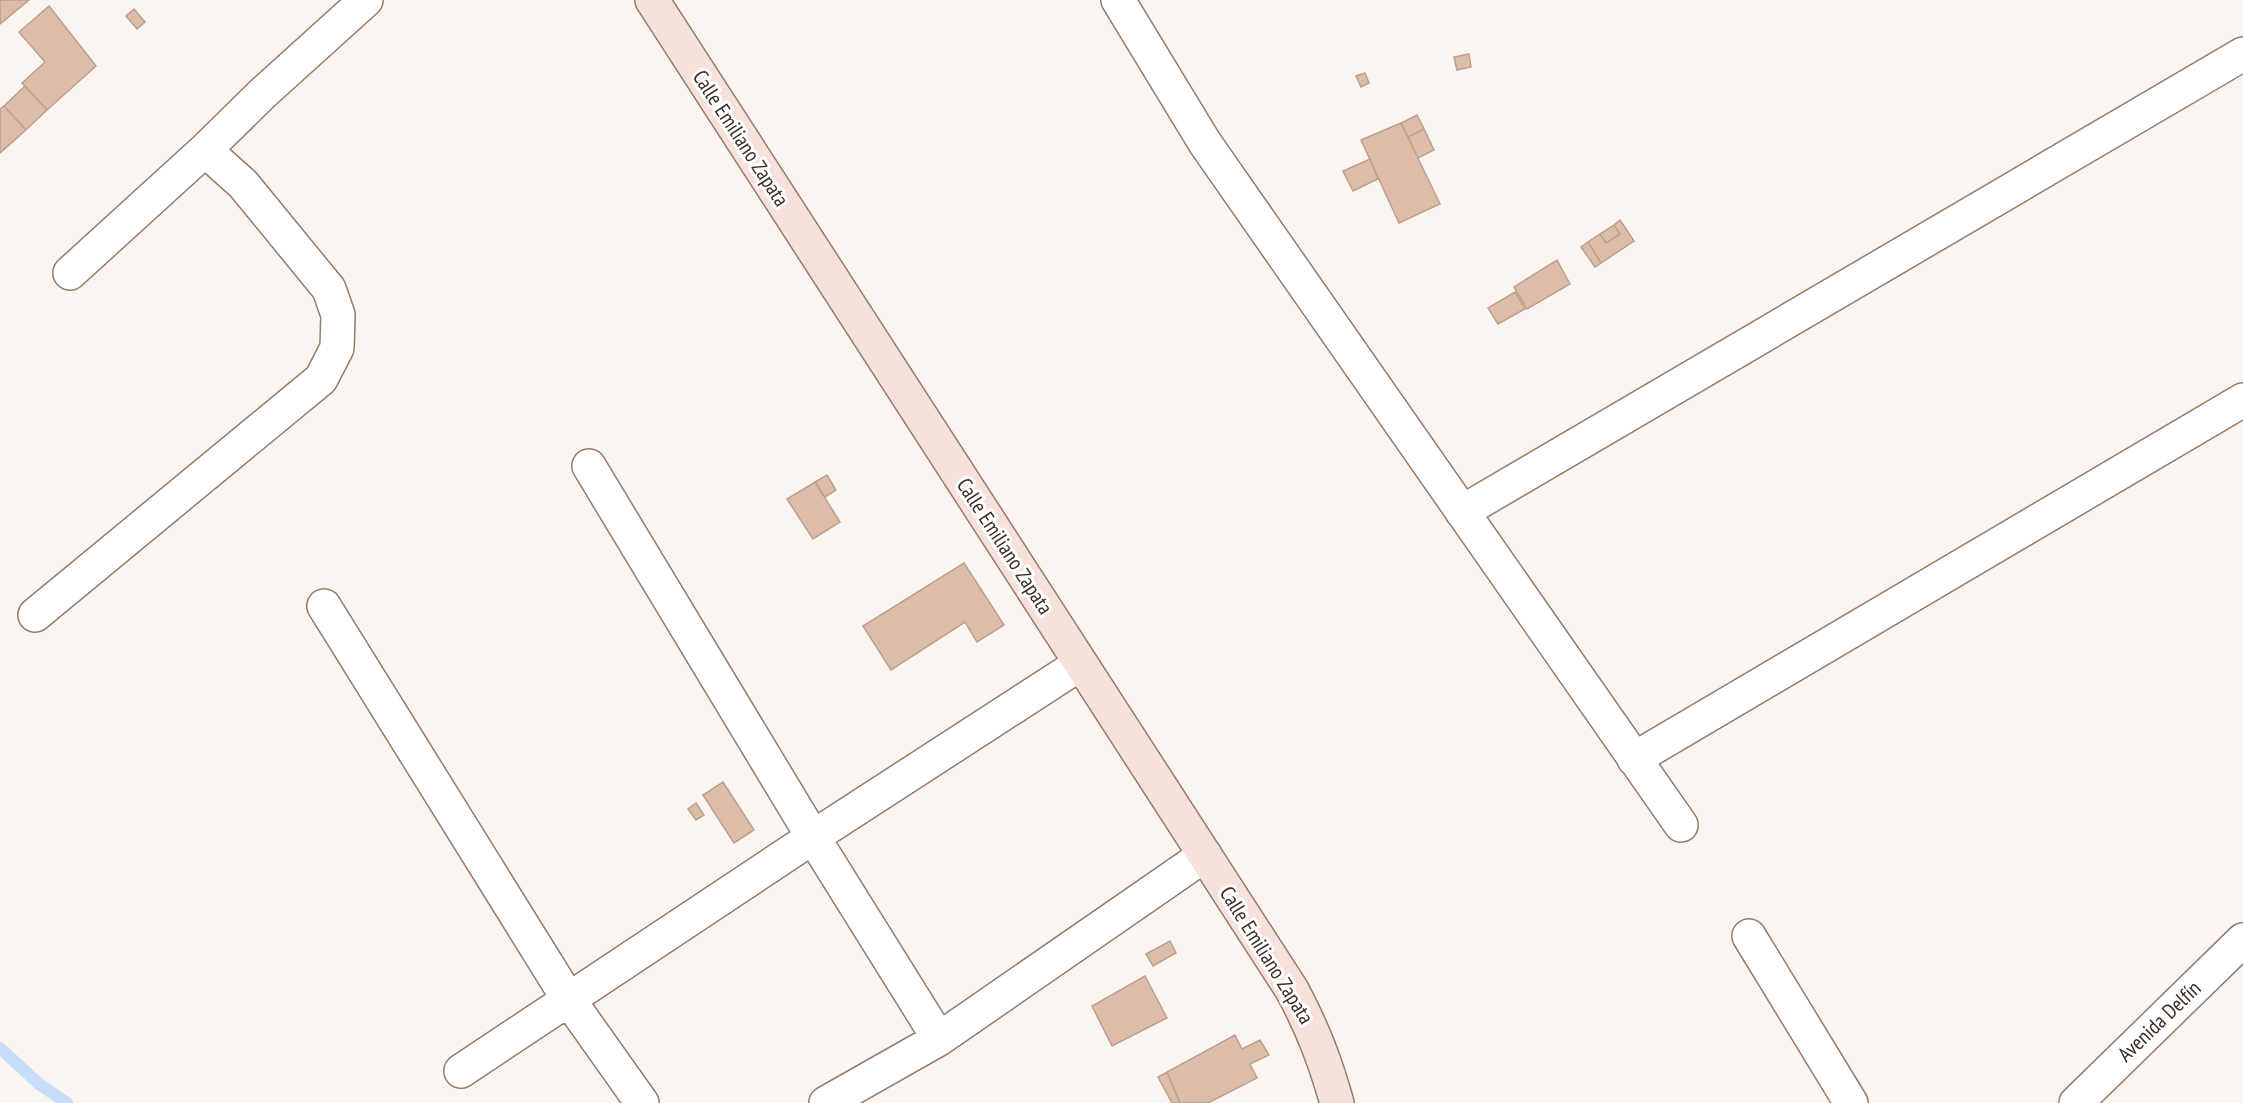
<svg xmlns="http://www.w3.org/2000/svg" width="2243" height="1103" font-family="'PT Sans Narrow',sans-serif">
	<rect width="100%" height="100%" fill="#fbf5f1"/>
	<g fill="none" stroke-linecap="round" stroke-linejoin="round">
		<path stroke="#c7ddfa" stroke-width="12" d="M0,1048l39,36 28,19"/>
	</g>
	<path fill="#dcbda9" stroke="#bd9f8c" stroke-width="1.5" d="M0,0h29l-29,24z
		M49,6l47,60 -49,44 -25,-27 23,-21 -26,-30z
		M134,9l11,13 -8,7 -11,-13z
		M1469,54l2,13 -14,3 -3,-13z
		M1365,73l4,10 -8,4 -5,-11z
		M25,86l22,24 -21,20 -22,-24z
		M4,106l22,24 -26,23v-44z
		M1417,115l7,14 -16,8 -7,-14z
		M1401,123l39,81 -41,19 -38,-83z
		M1424,129l10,21 -16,8 -10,-21z
		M1370,159l8,20 -25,12 -10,-20z
		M1620,220l14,21 -33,22 -13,-21 12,-8 6,9 14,-9 -6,-9z
		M1614,225l6,9 -14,9 -6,-9z
		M1588,242l13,21 -6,4 -14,-20z
		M1557,260l13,24 -43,25 -13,-22z
		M1515,292l10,17 -27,15 -10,-16z
		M827,475l9,15 -11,7 -10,-15z
		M815,482l25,40 -27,17 -26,-40z
		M964,563l40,62 -27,17 -12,-20 -74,48 -28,-44z
		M723,782l31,48 -20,13 -31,-48z
		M696,803l8,12 -8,5 -8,-11z
		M1170,941l6,12 -23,13 -7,-12z
		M1145,976l22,42 -55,28 -20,-40z
		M1235,1035l7,14 18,-9 9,15 -19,9 7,14 -49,25h-28l-13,-31z
		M1167,1072l13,31h-8l-14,-26z"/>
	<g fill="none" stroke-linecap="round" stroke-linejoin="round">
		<defs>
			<path id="street" d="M1118,0l87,143 476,682
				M70,273l135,-123
				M589,466l224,371 126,202
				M1462,512l781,-458
				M324,606l245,394 73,103
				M35,615l286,-236 16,-31 1,-33 -9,-26 -86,-105 -38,-34 57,-56 104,-94
				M1634,759l609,-359
				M1749,936l102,167
				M461,1071l352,-234 267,-173
				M826,1103l113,-64 266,-184
				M2076,1103l167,-163"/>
			<path id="secondary" d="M652,0l640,990c21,39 33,71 45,113"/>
		</defs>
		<use href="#street" stroke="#977b69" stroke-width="36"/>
		<use href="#secondary" stroke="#977b69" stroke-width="36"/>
		<use href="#street" stroke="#fff" stroke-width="33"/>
		<use href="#secondary" stroke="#f7e1dc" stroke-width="33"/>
	</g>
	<g text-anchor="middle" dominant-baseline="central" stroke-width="6" stroke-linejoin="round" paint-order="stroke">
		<g font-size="21" fill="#3a2e26" stroke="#fff">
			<text transform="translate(741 138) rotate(57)">Calle Emiliano Zapata</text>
			<text transform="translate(1005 546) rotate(57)">Calle Emiliano Zapata</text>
			<text transform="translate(1267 955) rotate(58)">Calle Emiliano Zapata</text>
			<text transform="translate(2159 1021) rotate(-44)">Avenida Delfín</text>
		</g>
	</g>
</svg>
